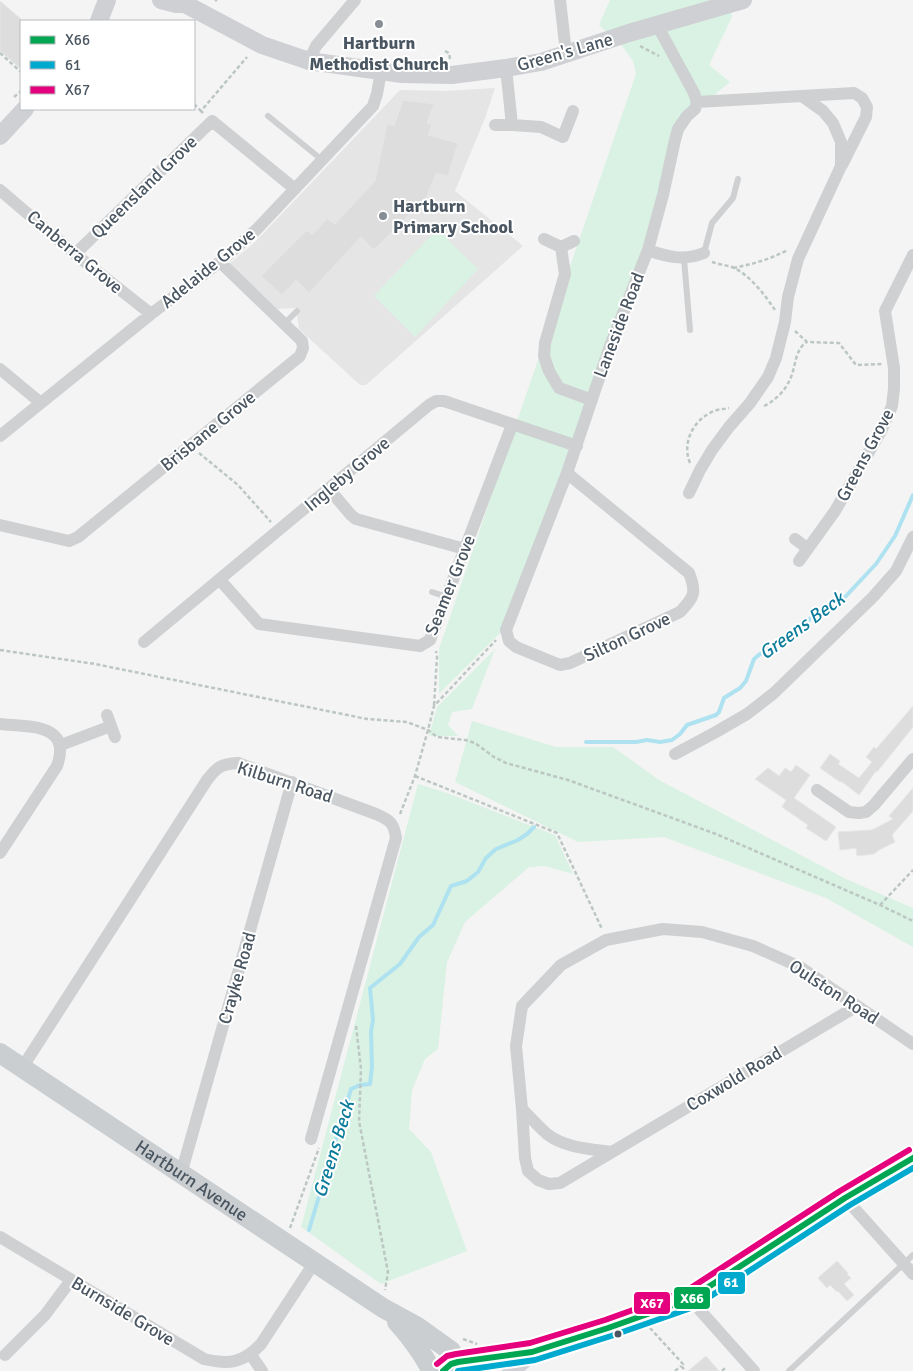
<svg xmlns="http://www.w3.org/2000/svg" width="913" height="1371" font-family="Signika,sans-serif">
	<rect width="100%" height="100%" fill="#f4f4f4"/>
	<path fill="#e6e5e6" d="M495,88l-10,30 -30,73 68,55 -157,139h-6l-61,-56 -3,-21 -18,1 -49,-45 26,-22 145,-152 46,1z"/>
	<path fill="#d9f2e3" d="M610,0h120l2,17 -23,48 21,17 -45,37 2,2 -41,131 -145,380 -62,62v-45l197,-575 -3,-13 -10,-14 -24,-22z
		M437,229l41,40 -63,68 -41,-41z
		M495,649l-23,60 -20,3 -4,13 10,11h-29l8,-29z
		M472,721l84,26h57l46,33 187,99 67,29v39l-87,-49 -162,-61 -86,5 -123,-60z
		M418,784l29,9 108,42 18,39 -28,-8 -16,1 -64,55 -18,40 -9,87 -13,10 -13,31 -3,39 22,23 36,99 -86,33 -80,-57z"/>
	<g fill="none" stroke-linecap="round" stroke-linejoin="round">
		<path stroke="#aee2f0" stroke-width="4" d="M586,742h50l11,-2 13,2 12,-2 8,-6 7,-9 29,-10 3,-3 5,-14 16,-10 6,-7 8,-22 6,-5 37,-20 18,-21 30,-16 31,-33 19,-28 18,-41
			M309,1230l42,-141 9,-4 10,-1 2,-17 -1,-35 2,-12 -3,-32 30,-24 19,-27 14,-12 18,-39 16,-5 11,-9 8,-14 10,-9 22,-9 9,-6 7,-7"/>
	</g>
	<path fill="#ddddde" stroke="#e5e6e7" d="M0,1l21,18v50l-21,-18z
		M403,100l31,4 -7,19 5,1 -4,11 30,8 -10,33 -12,-3 -10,25 -52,52 -13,-13 -52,56 -13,-13 -14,15 -21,-19 46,-46 5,5 15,-16 8,5 40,-43 12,-57 7,2z
		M913,706v21l-36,45 -1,-1 -17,24 -18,-14 -1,1 -20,-14 10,-14 10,7 -2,3 21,14 13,-16 -6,-5 8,-10 2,2z
		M796,765l14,10 -16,23 42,29 -10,14 -20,-13 2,-3 -26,-18 4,-7 -31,-21 13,-11 11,8 6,-8 6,4z
		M913,788v23l-21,24 3,7 -16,8 -5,4 -17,2 -1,-8 -16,2 -2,-18 34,-2 21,-11 -4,-3z
		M837,1261l11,12 -1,1 4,4 -7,6 10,11 -7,6 -9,-10 -1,1 -7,-7 -3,3 -9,-10z
		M706,1356l13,15h-31z"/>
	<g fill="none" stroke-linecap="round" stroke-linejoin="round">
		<path stroke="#bcc7c4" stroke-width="2.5" stroke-dasharray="4 2.5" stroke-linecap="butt" d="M215,1l2,-1
			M640,46l19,10
			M445,51l4,2 1,6
			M0,53l21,19
			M14,97l7,-6
			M194,104l7,7
			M203,113l-2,-2 46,-54
			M712,262c6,2 13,3 20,5 17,7 33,28 43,43
			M733,268c21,-4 37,-9 55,-18
			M795,331l12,11 32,1 17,22 26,-1
			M764,406c12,-6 22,-16 27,-29 5,-12 4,-28 16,-35
			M199,453l39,32 33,37
			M690,463c-9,-22 5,-46 27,-53 4,-1 8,-1 12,-2
			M0,650l95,14 272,55 40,3 21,8 9,7 28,3 10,3 19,14 12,6 62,17 148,54 164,71 33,16
			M434,705l3,-48 -1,-6
			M415,776l142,57 45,96
			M400,814l15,-38 13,-46 6,-24 62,-66
			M880,905l33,-35
			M356,1026l5,43 -2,52 29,151 -3,18
			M290,1228l29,-80
			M650,1328l33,36 -2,2 5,5
			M463,1339l14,5
			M675,1371l6,-5
			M722,1371l4,-4"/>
		<path stroke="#ced0d2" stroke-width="6" d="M268,116l48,39
			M704,253l8,-30 21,-25 5,-19
			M684,259l6,71
			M284,324l13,-13
			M432,592l15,5
			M789,1371l124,-116"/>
		<path stroke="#ced0d2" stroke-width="12" d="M560,0l6,53
			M309,61l7,-15 39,-46
			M506,68l6,57 29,2 22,10 10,-26
			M802,96l52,-3 8,5 5,9 -1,10 -24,48
			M495,125h17
			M0,190l75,64 76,60
			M544,239l17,8 4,27 -20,69 -1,13 5,15 10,17 33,12
			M561,247l13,-6
			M648,250c19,7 36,11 56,3
			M75,254l137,-133 83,68
			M0,369l41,34
			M0,436l151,-122 69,-52 37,-33 116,-123 4,-12 4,-23
			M567,473l122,100c8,20 5,24 -9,39l-110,51 -10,2 -44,-18 -7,-6 -3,-11 61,-157 43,-127 38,-96 15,-55 12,-55 3,-11 9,-13 8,-7 2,-7 -3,-9 -37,-68
			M329,489l22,26 5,4 109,30
			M689,493l11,-23 12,-20 17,-23 21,-24 18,-26 8,-19 9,-36 3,-25 10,-38 43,-93v-24l-8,-19 -10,-12 -21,-15 -105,6
			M0,525l69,16 9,-4 222,-181 3,-8 -1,-7 -82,-79
			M795,539l12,9
			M799,561l36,-50 46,-80 11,-25 2,-17v-21l-9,-57 28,-56
			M220,580l39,44 161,22 10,-6 82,-215
			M144,642l285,-237 7,-4h8l133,45
			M107,715l8,22
			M0,724c29,3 72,-1 57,42l-57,87
			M61,745l50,-19
			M675,754l41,-22 31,-18 27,-21 99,-96 23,-26 17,-34
			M817,790l32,22 10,1 7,-1 8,-7 39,-46
			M857,1006l-297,177 -11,1 -11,-4 -10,-9 -3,-13 -3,-49 -6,-63 6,-40 39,-41 45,-25 57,-11 39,3 51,14 47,21 113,77
			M22,1068l185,-288c10,-13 14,-16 31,-17l138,51c14,6 18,9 20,24l-85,301
			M522,1109c8,8 16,17 25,25 18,14 43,15 65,18
			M181,1174l111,-392
			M845,1198l68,76
			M0,1237l204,122c25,6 39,4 57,-15l53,-81
			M690,1299l64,72
			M5,1355l40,-40 26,-35
			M251,1355l11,16"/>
		<path stroke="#ced0d4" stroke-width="18" d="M161,0l15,4h9
			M182,0l3,4 77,41 47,16 93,13 50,1 54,-7 35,-6 88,-29 114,-33
			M99,21l8,-21
			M0,136l25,-27
			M465,1361l67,-9 76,-24 82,-29 155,-101 68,-40
			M511,1371l21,-19"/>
		<g stroke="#caced1" stroke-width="20">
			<path id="s1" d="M0,1053l383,255 33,18 35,25 7,11"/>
			<path d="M397,1322c14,15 25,31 35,49"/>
			<path d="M446,1368c12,-9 25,-8 36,3"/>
		</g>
		<defs>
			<path id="bus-1" d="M443,1371l8,-7 7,-2 74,-10 76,-24 82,-29 155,-101 68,-40"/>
			<path id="bus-2" d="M458,1371l77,-11 76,-24 83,-29 156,-102 63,-37"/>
			<path id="bus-3" d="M437,1364l10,-8 9,-2 74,-11 75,-23 81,-29 154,-100 69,-41"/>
		</defs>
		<use href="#bus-1" stroke="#fff" stroke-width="10"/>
		<use href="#bus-2" stroke="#fff" stroke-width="10"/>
		<use href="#bus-3" stroke="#fff" stroke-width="10"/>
		<use href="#bus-1" stroke="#00a651" stroke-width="6"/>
		<use href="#bus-2" stroke="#00a9ce" stroke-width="6"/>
		<use href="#bus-3" stroke="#e5007d" stroke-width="6"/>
	</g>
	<g fill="#868d94" stroke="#fff" stroke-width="2">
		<circle cx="379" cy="24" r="5"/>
		<circle cx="383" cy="216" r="5"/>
	</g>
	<circle fill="#4a5661" stroke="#fff" stroke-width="2" cx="618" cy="1334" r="4.5"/>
	<g text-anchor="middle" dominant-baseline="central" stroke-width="4" stroke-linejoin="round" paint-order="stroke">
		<g font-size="18" font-weight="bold" fill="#4a5661" stroke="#fff">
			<text x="379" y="43">Hartburn<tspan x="379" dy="21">Methodist Church</tspan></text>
			<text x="393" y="206" text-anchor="start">Hartburn<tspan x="393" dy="21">Primary School</tspan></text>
		</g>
		<g font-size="18" fill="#4a5661" stroke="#fff">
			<text transform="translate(565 52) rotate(-16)">Green's Lane</text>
			<text transform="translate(144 187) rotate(-44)">Queensland Grove</text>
			<text transform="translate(75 252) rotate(40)">Canberra Grove</text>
			<text transform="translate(208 268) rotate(-39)">Adelaide Grove</text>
			<text transform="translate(619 325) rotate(-69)">Laneside Road</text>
			<text transform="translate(208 431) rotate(-39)">Brisbane Grove</text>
			<text transform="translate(865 455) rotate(-62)">Greens Grove</text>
			<text transform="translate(347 474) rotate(-40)">Ingleby Grove</text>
			<text transform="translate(450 585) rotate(-68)">Seamer Grove</text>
			<text transform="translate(627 637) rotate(-25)">Silton Grove</text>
			<text transform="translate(285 782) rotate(18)">Kilburn Road</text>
			<text transform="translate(237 978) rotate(-74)">Crayke Road</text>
			<text transform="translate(834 992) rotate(33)">Oulston Road</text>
			<text transform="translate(734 1079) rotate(-31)">Coxwold Road</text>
			<text stroke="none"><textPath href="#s1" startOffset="230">Hartburn Avenue</textPath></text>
			<text transform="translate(123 1311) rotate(31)">Burnside Grove</text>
		</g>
		<g font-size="19" font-style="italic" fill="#0c7c9b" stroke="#fff">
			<text transform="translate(802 626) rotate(-36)">Greens Beck</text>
			<text transform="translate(334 1149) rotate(-73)">Greens Beck</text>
		</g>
	</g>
	<g stroke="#fff" stroke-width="2">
		<rect x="717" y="1271" width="29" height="24" rx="5" fill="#00a9ce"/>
		<rect x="673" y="1286" width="38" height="24" rx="5" fill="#00a651"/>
		<rect x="633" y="1291" width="38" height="24" rx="5" fill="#e5007d"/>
	</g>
	<g font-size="14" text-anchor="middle" font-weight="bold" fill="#fff">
		<text x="731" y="1287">61</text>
		<text x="692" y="1303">X66</text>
		<text x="652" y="1308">X67</text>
	</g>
	<rect x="20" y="20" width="175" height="90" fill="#ffffff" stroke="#b7bbc0"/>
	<rect x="30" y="36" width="25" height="8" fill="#00a651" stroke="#b7bbc0"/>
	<text x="65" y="45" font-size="15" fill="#4a5661">X66</text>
	<rect x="30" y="61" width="25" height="8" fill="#00a9ce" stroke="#b7bbc0"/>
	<text x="65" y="70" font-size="15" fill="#4a5661">61</text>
	<rect x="30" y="86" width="25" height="8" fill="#e5007d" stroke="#b7bbc0"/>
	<text x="65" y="95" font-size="15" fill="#4a5661">X67</text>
</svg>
